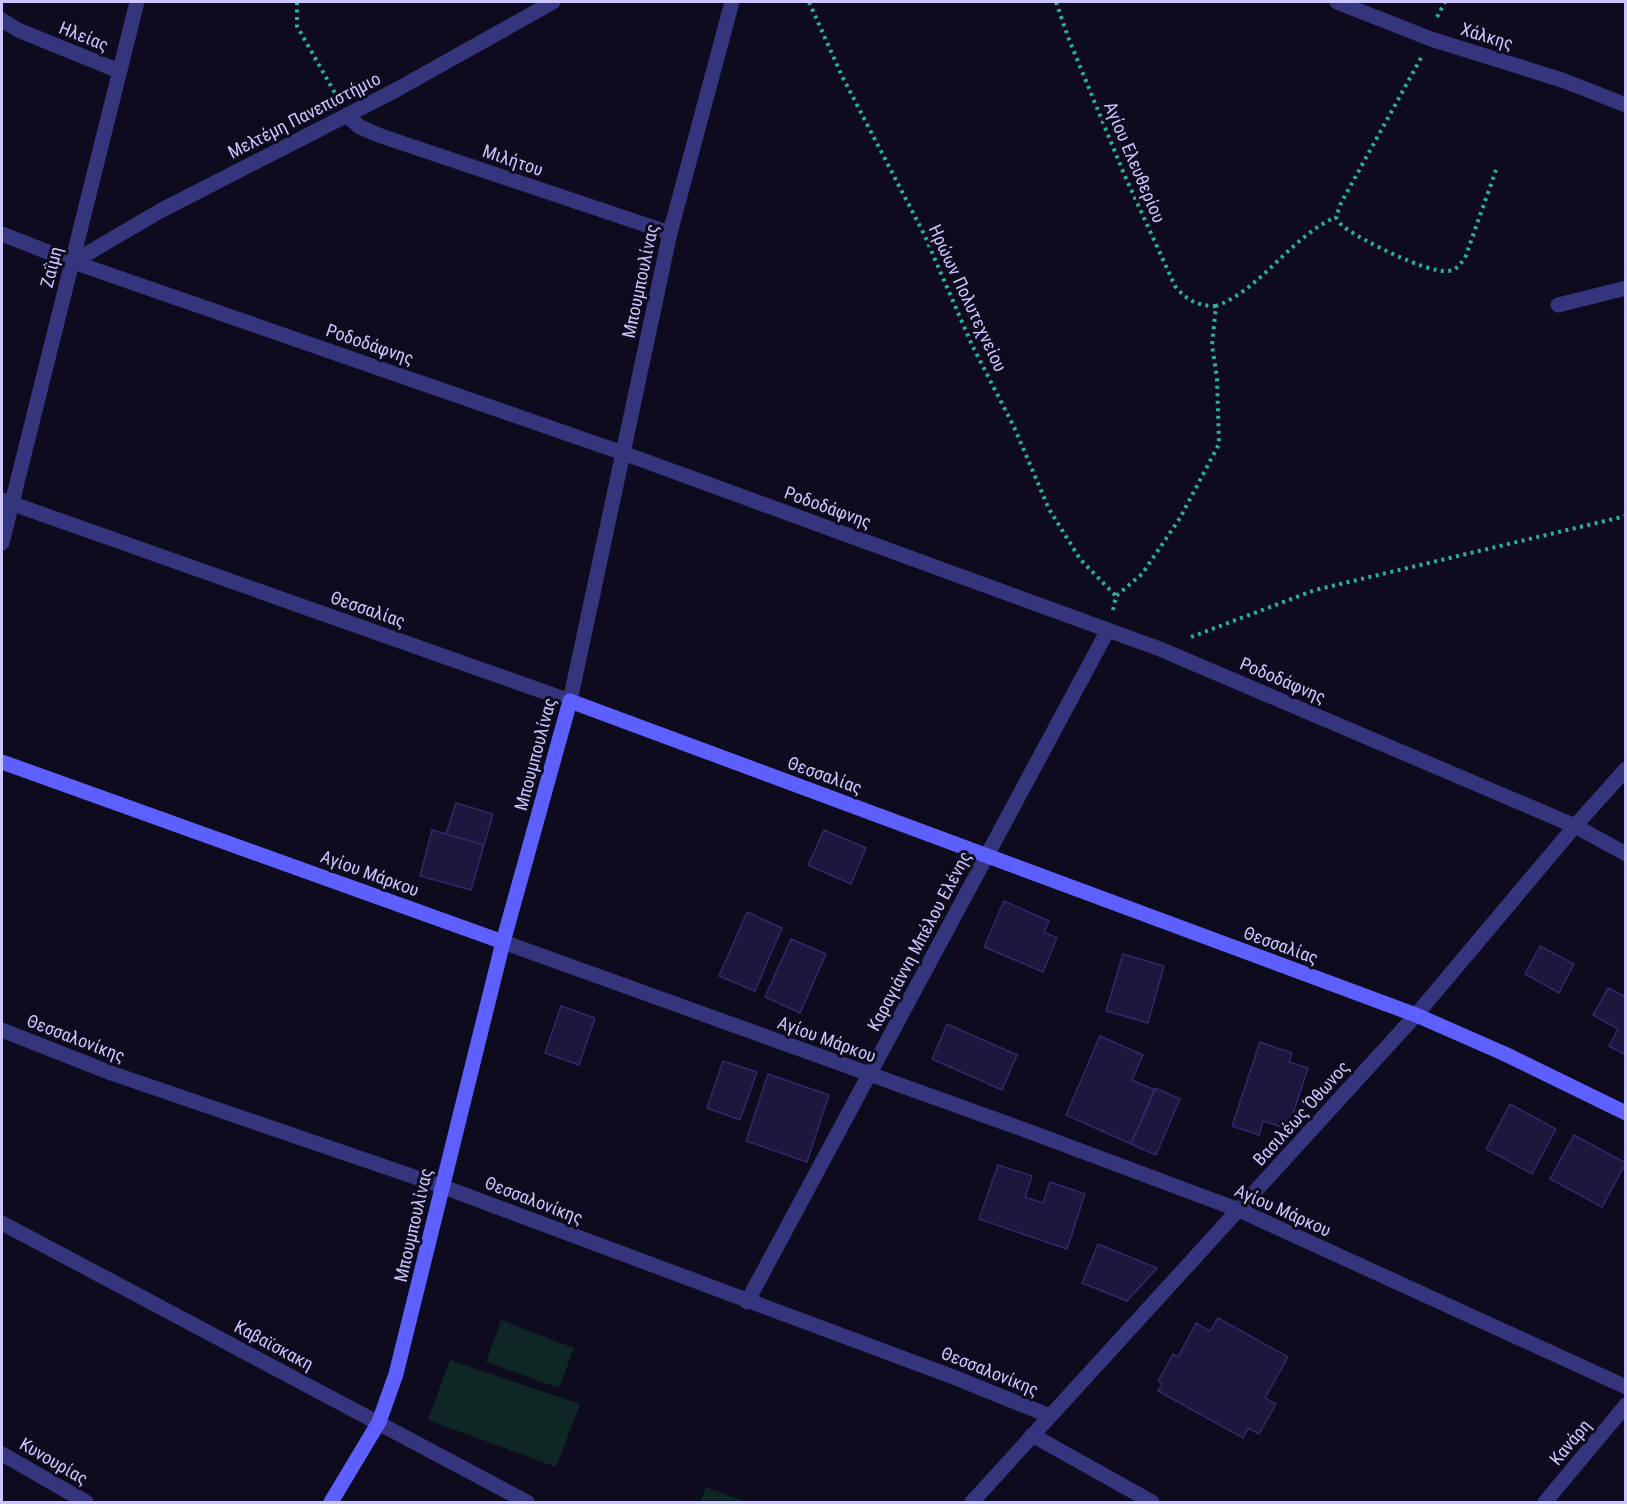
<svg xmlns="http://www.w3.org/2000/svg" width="1627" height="1504" font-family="'Roboto Condensed',sans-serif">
	<rect width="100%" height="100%" fill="#0d0b1d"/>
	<path fill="#0e2725" d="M501,1320l73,28 -15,40 -73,-26z
		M450,1360l130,44 -24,63 -128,-47z
		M706,1487l40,15h-46z"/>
	<path fill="#1d173e" stroke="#32286a" stroke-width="1.5" d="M456,803l37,11 -9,31 -38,-11z
		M432,830l52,15 -13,45 -51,-14z
		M824,830l42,18 -15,36 -43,-19z
		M1004,901l45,20 -5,11 13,6 -14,34 -59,-25z
		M747,912l35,16 -27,63 -36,-15z
		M791,939l35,15 -26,59 -35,-16z
		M1540,946l34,18 -15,29 -34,-19z
		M1123,954l41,12 -16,57 -42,-12z
		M1608,988l18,9v58l-17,-9 9,-17 -25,-14z
		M561,1006l34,12 -16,47 -34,-12z
		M947,1024l70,31 -15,35 -70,-31z
		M1100,1036l43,19 -11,25 23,10 -24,54 -65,-29z
		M1260,1042l32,11 -3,9 19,6 -20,61 -25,-8 -4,14 -27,-9z
		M723,1061l34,11 -17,48 -33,-12z
		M768,1074l61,21 -22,67 -61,-21z
		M1155,1088l25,11 -24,56 -25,-11z
		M1510,1104l46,25 -24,45 -46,-25z
		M1574,1135l52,28 -24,44 -52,-28z
		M998,1165l34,11 -7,21 18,6 7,-21 35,12 -18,55 -88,-30z
		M1098,1244l59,24 -30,33 -45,-18z
		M1218,1318l70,39 -23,41 11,6 -17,30 -11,-6 -5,10 -85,-47 4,-7 -4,-3 15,-27 5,3 18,-34 14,8z"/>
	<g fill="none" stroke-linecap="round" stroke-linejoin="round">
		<path stroke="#2ab0a2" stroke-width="4" stroke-dasharray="3 4.5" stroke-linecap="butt" d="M297,2v24l39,69
			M809,2l33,74 82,158 48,111 42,82 35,82 31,50 36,37
			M1056,2l12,35 56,137 51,112c11,14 23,20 41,20
			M1437,17l8,-15
			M1421,58l-80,145 -5,14c2,4 5,8 8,10 17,13 83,46 103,44 9,0 13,-7 18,-13l31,-88
			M1113,610l3,-14 26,-22 38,-56 39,-74 -2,-66 -5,-33 4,-39c46,-17 74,-69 120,-89
			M1191,637l124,-47 311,-74"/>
		<path stroke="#35357d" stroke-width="15" d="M1337,2l94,37 131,41 64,25
			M2,20l16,10 101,41
			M347,116l13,11 21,9 289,97
			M2,234l71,28 550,191 537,196 415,177 51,28
			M73,262l87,-51 236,-121 157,-88
			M1558,305l68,-17
			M2,500l568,201 100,-468 62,-231
			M2,543l135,-541
			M503,942l522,188 214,80 387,177
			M2,1030l109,43 330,113 515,192 94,38
			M2,1223l525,279
			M747,1302l361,-672
			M1032,1435l120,67
			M2,1454l84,48
			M972,1502l444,-487 159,-189 51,-57
			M1545,1502l81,-97"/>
		<path stroke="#5d60ff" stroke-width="15" d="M2,762l501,180
			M331,1502l48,-80 17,-48 107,-432 67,-241 846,314 89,39 121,59"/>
	</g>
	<g text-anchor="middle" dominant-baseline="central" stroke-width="6" stroke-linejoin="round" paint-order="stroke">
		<g font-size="18" fill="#cbc6ff" stroke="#0d0b1d">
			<text transform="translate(84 36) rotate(22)">Ηλείας</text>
			<text transform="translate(1487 36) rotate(17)">Χάλκης</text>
			<text transform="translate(304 115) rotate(-27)">Μελτέμη Πανεπιστήμιο</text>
			<text transform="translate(513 160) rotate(19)">Μιλήτου</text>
			<text transform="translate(1135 162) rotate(67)">Αγίου Ελευθερίου</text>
			<text transform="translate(51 267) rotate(-76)">Ζαΐμη</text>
			<text transform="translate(640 281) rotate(-78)">Μπουμπουλίνας</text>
			<text transform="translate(968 298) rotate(65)">Ηρώων Πολυτεχνείου</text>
			<text transform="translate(370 344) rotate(19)">Ροδοδάφνης</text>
			<text transform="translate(828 507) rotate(20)">Ροδοδάφνης</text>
			<text transform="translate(368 609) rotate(19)">Θεσσαλίας</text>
			<text transform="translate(1283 680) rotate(23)">Ροδοδάφνης</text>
			<text transform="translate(535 754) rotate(-75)">Μπουμπουλίνας</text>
			<text transform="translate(825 775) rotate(20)">Θεσσαλίας</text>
			<text transform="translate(370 873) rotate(20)">Αγίου Μάρκου</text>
			<text transform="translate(919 941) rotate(-62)">Καραγιάννη Μπέλου Ελένης</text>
			<text transform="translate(1281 945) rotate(20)">Θεσσαλίας</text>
			<text transform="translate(76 1038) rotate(21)">Θεσσαλονίκης</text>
			<text transform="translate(827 1039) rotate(20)">Αγίου Μάρκου</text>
			<text transform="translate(1301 1113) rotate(-48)">Βασιλέως Όθωνος</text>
			<text transform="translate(534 1200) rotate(21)">Θεσσαλονίκης</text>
			<text transform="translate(1283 1210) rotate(24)">Αγίου Μάρκου</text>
			<text transform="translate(413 1225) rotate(-77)">Μπουμπουλίνας</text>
			<text transform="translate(274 1345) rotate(28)">Καβαϊσκακη</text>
			<text transform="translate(990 1371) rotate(22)">Θεσσαλονίκης</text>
			<text transform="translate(1570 1442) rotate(-50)">Κανάρη</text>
			<text transform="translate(54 1461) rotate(30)">Κυνουρίας</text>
		</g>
	</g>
	<rect width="1627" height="1504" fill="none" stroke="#cbc6ff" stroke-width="6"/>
</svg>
